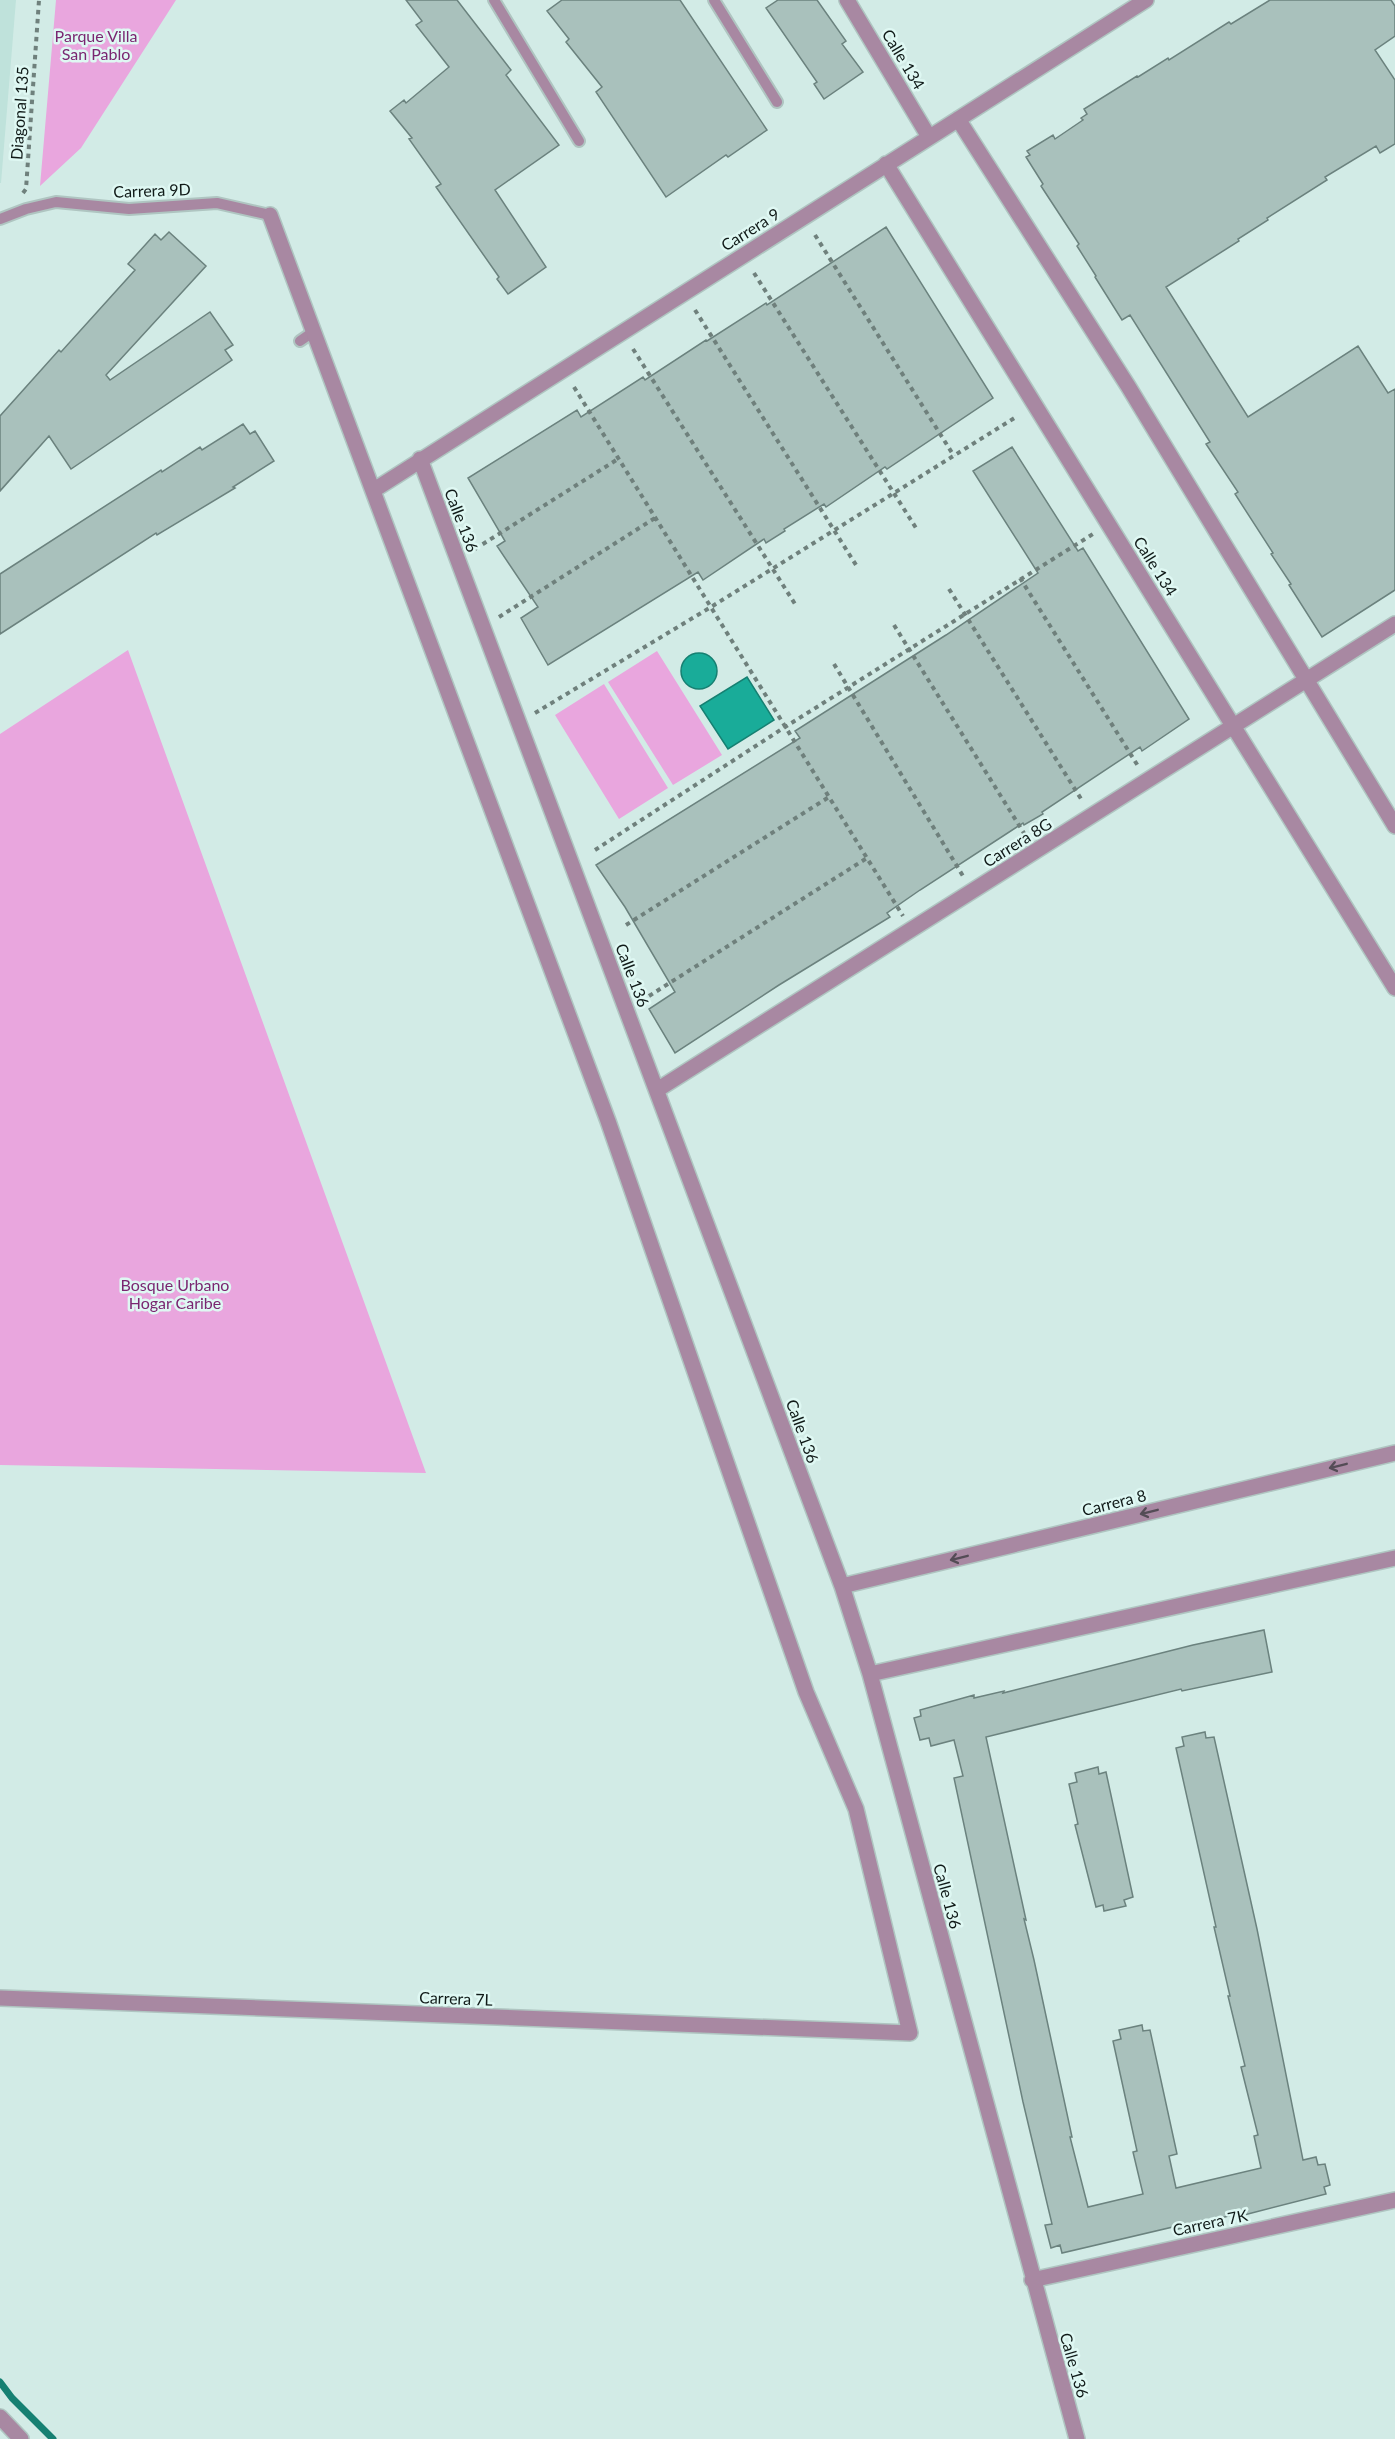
<svg xmlns="http://www.w3.org/2000/svg" width="1395" height="2439" font-family="Lato,sans-serif">
	<rect width="100%" height="100%" fill="#d2ebe6"/>
	<path fill="#bfe2db" d="M0,0h16l-15,183h-1z"/>
	<path fill="#e9a6de" d="M56,0h120l-95,148 -41,38z
		M128,650l298,823 -426,-8v-731z
		M657,651l65,104 -49,30 -65,-103z
		M604,684l64,104 -49,31 -64,-104z"/>
	<path fill="#19ac99" stroke="#168072" stroke-width="1.5" d="M681 671a18 18 0 1 1 36 0a18 18 0 1 1-36 0Z
		M747,677l27,43 -46,29 -28,-43z"/>
	<g fill="none" stroke-linecap="round" stroke-linejoin="round">
		<path stroke="#168072" stroke-width="7" d="M0,2382l12,16 41,41"/>
	</g>
	<path fill="#a9c1bc" stroke="#6b827e" stroke-width="1.5" d="M406,0h51l54,70 -5,5 53,70 -64,45 51,77 -38,27 -11,-15 2,-2 -63,-90 5,-3 -32,-45 3,-1 -22,-27 14,-11 2,3 43,-36 -33,-42 6,-4z
		M562,0h118l87,130 -39,27 -2,-2 -60,42 -70,-105 6,-5 -36,-45 3,-3 -22,-28z
		M778,0h39l29,41 -4,3 21,28 -39,27 -10,-15 3,-2 -51,-74z
		M1270,0h121l4,6v30l-20,14 20,30v64l-15,9 -4,-7 -51,31 2,3 -60,38 1,2 -30,19 1,2 -73,46 82,130 110,-71 30,47 7,-4v201l-73,47 -33,-52 2,-1 -20,-30 2,-1 -38,-59 3,-2 -32,-48 4,-2 -80,-127 -8,5 -27,-43 1,-1 -19,-30 2,-2 -38,-58 2,-2 -17,-27 4,-2 -3,-4 26,-16 2,4 28,-19 -2,-2 6,-4 -3,-5 53,-33 1,1 30,-19 1,2 60,-38 2,2z
		M886,227l107,171 -106,71 -2,-2 -59,40 -2,-3 -40,25 1,2 -19,12 -2,-4 -61,41 -5,-8 -150,93 -27,-47 17,-11 -41,-61 8,-5 -37,-63 109,-68 4,7 62,-40 2,3 61,-40 1,1 59,-38 1,2z
		M169,232l37,34 -100,109 4,5 100,-68 23,33 -8,5 7,10 -161,109 -22,-33 -49,55v-75l59,-66 2,2 74,-82 -7,-6 27,-30 6,6z
		M243,424l7,10 5,-3 19,30 -41,26 2,1 -78,47 -1,-2 -156,101v-60l161,-104 1,2 38,-25 2,3z
		M1012,447l66,104 5,-3 106,171 -47,32 -2,-4 -98,65 1,2 -19,11 -1,-2 -103,67 -33,23 3,4 -111,68 -104,68 -26,-44 26,-17 -50,-85 -29,-42 204,-127 -5,-7 151,-96 92,-62 -65,-102z
		M1264,1630l8,42 -90,19 -1,-2 -195,48 40,183 -2,-1 10,41 38,177h-2l18,70 55,-13 -10,-42 4,-1 -24,-110 8,-2 -2,-9 23,-5 1,6 7,-1 27,124 -8,2 7,32 85,-20 -7,-32 4,-1 -17,-68 4,-1 -17,-70h2l-16,-69h2l-40,-179 8,-2 -2,-9 23,-5 1,6 8,-1 43,192 46,231 13,-3 2,8 7,-1 5,21 -6,2 2,7 -82,21v-3l-70,18 -1,-3 -111,26 -2,-8 -9,3 -6,-23 7,-1 -29,-122 -69,-324 9,-2 -9,-36 -23,6 -2,-8 -9,2 -6,-22 7,-2 -1,-6 54,-15v3l30,-7 -1,2 190,-48z
		M1098,1767l1,7 7,-2 27,125 -9,3 2,6 -22,5 -1,-6 -7,2 -21,-82 3,-1 -9,-40 8,-2 -2,-9z"/>
	<g fill="none" stroke-linecap="round" stroke-linejoin="round">
		<defs>
			<path id="service" d="M494,0l85,141
				M714,0l63,102
				M0,219l26,-10 30,-7 73,7 88,-6 53,12
				M300,341l13,-9"/>
			<path id="minor" d="M847,0l82,137
				M958,119l170,267 267,440
				M886,164l509,824
				M420,459l422,1127 28,88 207,765
				M374,490l772,-490
				M657,1090l738,-466
				M842,1586l553,-133
				M870,1674l525,-116
				M0,1998l910,35 -54,-224 -50,-117 -198,-571 -338,-906
				M1032,2280l363,-80
				M0,2417l21,22"/>
		</defs>
		<use href="#service" stroke="#afc5c1" stroke-width="14"/>
		<use href="#minor" stroke="#afc5c1" stroke-width="18"/>
		<path stroke="#6f807c" stroke-width="4" stroke-dasharray="4.5 4.5" stroke-linecap="butt" d="M23,193l3,-4 13,-189
			M815,235l139,221
			M754,273l162,255
			M695,310l161,255
			M633,349l162,255
			M574,387l329,529
			M475,549l143,-90
			M1020,578l118,188
			M949,589l134,213
			M499,617l156,-99
			M894,625l133,213
			M834,664l129,212
			M535,713l176,-106 305,-190
			M595,850l190,-123 308,-193
			M626,925l203,-128
			M649,996l218,-138"/>
		<use href="#service" stroke="#a888a2" stroke-width="10"/>
		<use href="#minor" stroke="#a888a2" stroke-width="15"/>
	</g>
	<defs><path id="oneway-shaft" d="M-6 0H5M1.5-3L5.5 0L1.5 3" fill="none" stroke-width="1.6" stroke-linecap="round" stroke-linejoin="round" transform="scale(1.5)"/></defs>
	<g stroke="#544c56">
		<use href="#oneway-shaft" transform="translate(1338 1466) rotate(166)"/>
		<use href="#oneway-shaft" transform="translate(1149 1512) rotate(166)"/>
		<use href="#oneway-shaft" transform="translate(959 1558) rotate(166)"/>
	</g>
	<g text-anchor="middle" dominant-baseline="central" stroke-width="5" stroke-linejoin="round" paint-order="stroke">
		<g font-size="16" fill="#7a2671" stroke="#dff8f3">
			<text x="96" y="35">Parque Villa<tspan x="96" dy="18">San Pablo</tspan></text>
			<text x="175" y="1284">Bosque Urbano<tspan x="175" dy="18">Hogar Caribe</tspan></text>
		</g>
		<g font-size="16" fill="#101a18" stroke="#dff8f3">
			<text transform="translate(904 59) rotate(59)">Calle 134</text>
			<text transform="translate(19 113) rotate(-86)">Diagonal 135</text>
			<text transform="translate(152 190) rotate(-2)">Carrera 9D</text>
			<text transform="translate(750 229) rotate(-32)">Carrera 9</text>
			<text transform="translate(462 520) rotate(69)">Calle 136</text>
			<text transform="translate(1156 566) rotate(58)">Calle 134</text>
			<text transform="translate(1017 842) rotate(-32)">Carrera 8G</text>
			<text transform="translate(633 975) rotate(69)">Calle 136</text>
			<text transform="translate(803 1431) rotate(70)">Calle 136</text>
			<text transform="translate(1114 1502) rotate(-14)">Carrera 8</text>
			<text transform="translate(948 1896) rotate(75)">Calle 136</text>
			<text transform="translate(456 1998) rotate(2)">Carrera 7L</text>
			<text transform="translate(1210 2222) rotate(-12)">Carrera 7K</text>
			<text transform="translate(1075 2365) rotate(74)">Calle 136</text>
		</g>
	</g>
</svg>
